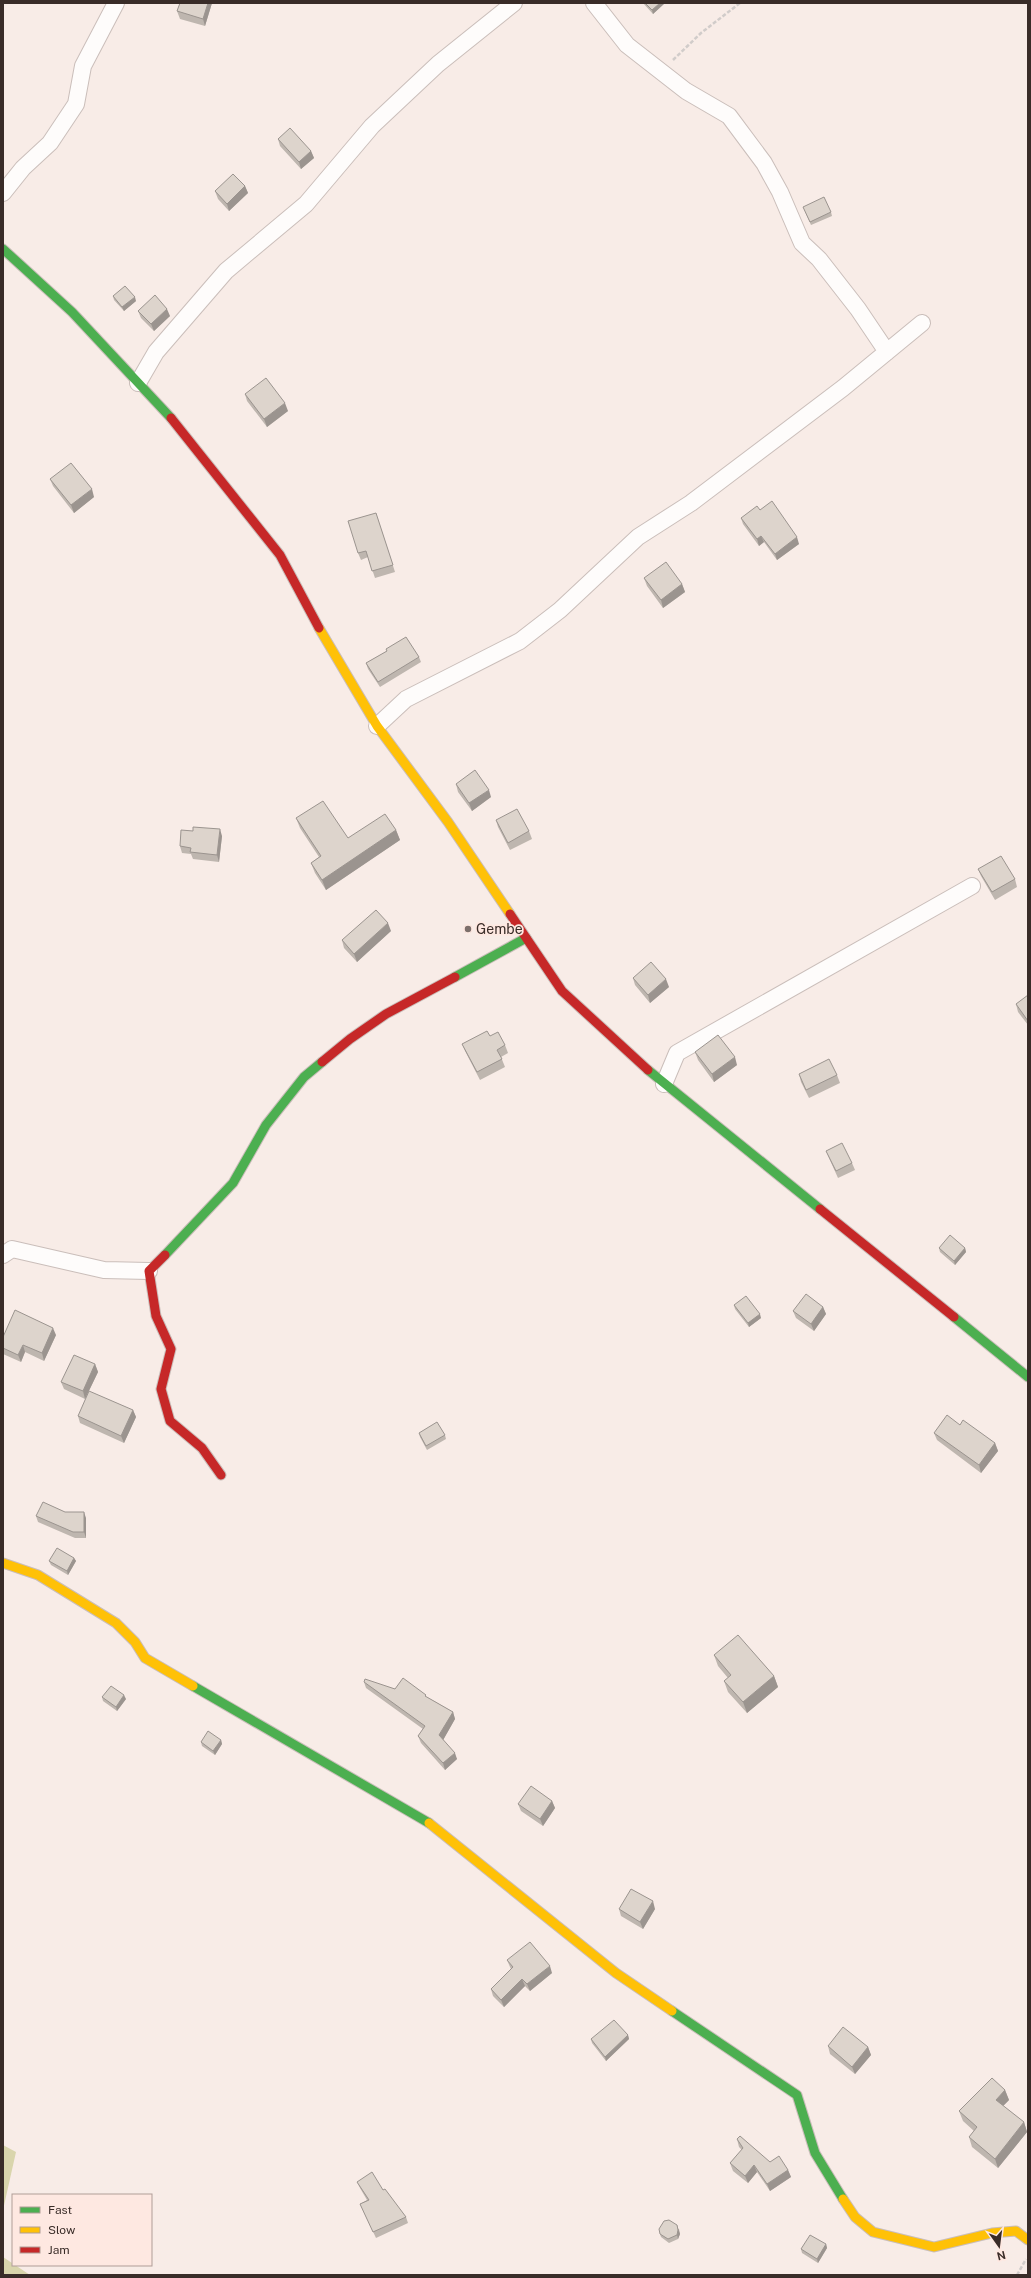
<svg xmlns="http://www.w3.org/2000/svg" width="1031" height="2278" font-family="'Public Sans',sans-serif">
	<rect width="100%" height="100%" fill="#f8ece7"/>
	<path fill="#d9d5ac" d="M3,2145l13,7 -13,58z
		M3,2257l27,18h-27z"/>
	<g fill="none" stroke-linecap="round" stroke-linejoin="round">
		<defs>
			<path id="street" d="M594,3l33,42 59,46 43,25 35,47 16,29 22,51 17,16 39,50 29,43
				M3,193l20,-25 27,-25 26,-39 7,-38 33,-63
				M138,383l18,-31 70,-81 80,-67 66,-78 66,-62 76,-61
				M377,726l29,-27 114,-58 40,-31 78,-73 53,-34 152,-115 79,-65
				M664,1084l13,-31 295,-167
				M3,1255l9,-6 92,21 45,1"/>
			<path id="fast" d="M3,249l69,63 99,106
				M455,977l71,-39
				M648,1070l172,139
				M165,1255l68,-72 33,-58 38,-48 18,-15
				M954,1317l74,60
				M193,1686l236,137
				M672,2011l125,84 18,58 28,46"/>
			<path id="slow" d="M319,628l58,98 71,96 62,92
				M3,1563l35,12 78,48 19,19 10,16 48,28
				M429,1823l187,150 56,38
				M843,2199l12,18 18,15 61,15 58,-14 24,-2 12,9"/>
			<path id="jam" d="M171,418l109,137 39,73
				M510,914l52,77 86,79
				M322,1062l28,-23 36,-25 69,-37
				M820,1209l134,108
				M165,1255l-16,16 7,45 15,33 -10,40 9,32 32,27 19,27"/>
		</defs>
		<use href="#street" stroke="#cabeba" stroke-width="18"/>
		<use href="#fast" stroke="#cabeba" stroke-width="11"/>
		<use href="#slow" stroke="#cabeba" stroke-width="11"/>
		<use href="#jam" stroke="#cabeba" stroke-width="11"/>
		<path stroke="#d1ccca" stroke-width="2.5" stroke-dasharray="4 2" stroke-linecap="butt" d="M673,60l28,-27 39,-30
			M1017,2275l9,-16"/>
		<use href="#street" stroke="#fefcfb" stroke-width="16"/>
		<use href="#fast" stroke="#4caf50" stroke-width="9"/>
		<use href="#slow" stroke="#ffc107" stroke-width="9"/>
		<use href="#jam" stroke="#c62828" stroke-width="9"/>
	</g>
	<path fill="#beb6af" d="M180,3h32l-7,23 -25,-7 -3,-8z
		M643,3h22l-12,11z
		M278,139l33,12 3,7 -13,11 -21,-23z
		M245,186l3,7 -19,18 -11,-12 -3,-8z
		M803,207l28,5 1,4 -21,9z
		M113,296l23,5 -12,10 -10,-11z
		M138,311l32,5 -16,15 -13,-13z
		M245,394l43,17 -21,16 -20,-26z
		M50,479l44,18 -20,16 -21,-27z
		M760,510l39,34 -22,16 -13,-18 -5,4 -16,-22 -2,-6z
		M376,513l19,59 -20,6 -7,-21 -7,3 -3,-7z
		M644,578l38,6 3,8 -22,16 -16,-22z
		M386,649l33,8 2,5 -41,25 -12,-18 -2,-6 21,-12z
		M456,784l35,13 -19,14 -14,-19z
		M296,818l52,20 48,-8 4,10 -74,50 -11,-17 -4,-10 8,-6 -19,-29z
		M496,820l33,11 3,8 -22,11 -12,-23z
		M222,836l-3,26 -26,-3 -2,-5 -9,-1 -2,-7z
		M978,869l37,10 2,8 -22,13 -14,-24z
		M391,931l-34,31 -13,-14 -2,-8z
		M633,978l36,9 -19,16 -15,-18z
		M1028,995v30l-10,-13 -2,-8z
		M490,1036l15,9 3,8 -7,4 4,10 -25,13 -15,-29 -3,-7z
		M695,1052l42,13 -23,17 -16,-22z
		M799,1074l38,1 3,8 -31,15 -8,-16z
		M826,1151l26,12 3,7 -17,8 -9,-20z
		M939,1248h26l1,4 -11,13 -15,-13z
		M734,1305l27,13 -12,9 -14,-18z
		M823,1307l3,7 -12,17 -18,-13 -3,-7z
		M56,1335l-12,26 -19,-9 -4,10 -18,-8v-17z
		M95,1364l3,8 -13,27 -21,-10 -3,-7z
		M133,1410l3,7 -12,26 -44,-20 -2,-7z
		M960,1425l35,18 3,8 -17,22 -44,-33 -3,-7z
		M419,1433l26,2 1,4 -19,11 -7,-13z
		M65,1512l21,6v20h-11l-37,-16 -2,-6z
		M74,1558l2,3 -8,14 -17,-10 -2,-4z
		M714,1655l60,21 4,11 -31,26 -19,-21 -4,-11 4,-3 -10,-12z
		M364,1682l31,7 32,8 26,15 2,7 -12,21 14,19 -12,11 -24,-27 -3,-7 5,-7 -57,-41z
		M102,1697l24,2 -9,12 -14,-10z
		M221,1740l1,4 -7,11 -13,-9 -1,-4z
		M552,1801l3,7 -12,18 -22,-15 -3,-7z
		M619,1909h36l-12,20 -22,-13z
		M507,1960l45,13 -22,18 -5,-5 -21,21 -11,-11 -2,-7 20,-20 -1,-2z
		M628,2035l1,4 -23,22 -14,-18 -1,-4z
		M828,2046l40,1 3,8 -16,19 -25,-20z
		M1005,2090l4,10 -6,6 21,16 3,10 -29,36 -26,-21 -3,-10 5,-6 -11,-10 -4,-10z
		M737,2139l33,23 18,8 3,7 -21,14 -13,-19 -9,11 -15,-12 -3,-8 12,-13 -3,-3z
		M357,2182l49,35 2,6 -32,15 -16,-34 7,-4 -7,-12z
		M679,2229l1,5 -2,5 -9,4 -8,-6 -1,-3z
		M826,2244l1,4 -9,15 -16,-10 -1,-4z"/>
	<path fill="#9b948f" d="M208,3h4l-7,23 -2,-7z
		M660,3h5l-12,11 -1,-4z
		M311,151l3,7 -13,11 -2,-7z
		M245,186l3,7 -19,18 -2,-7z
		M135,297l1,4 -12,10 -2,-4z
		M167,309l3,7 -16,15 -3,-7z
		M285,403l3,8 -21,16 -3,-8z
		M92,489l2,8 -20,16 -3,-8z
		M761,536l3,6 -5,4 -2,-7z
		M797,537l2,7 -22,16 -2,-6z
		M682,584l3,8 -22,16 -2,-8z
		M489,790l2,7 -19,14 -3,-8z
		M220,829l2,7 -3,26 -2,-7z
		M396,830l4,10 -74,50 -4,-10z
		M388,923l3,8 -34,31 -3,-8z
		M666,979l3,8 -19,16 -2,-8z
		M735,1057l2,8 -23,17 -2,-8z
		M965,1248l1,4 -11,13 -1,-4z
		M823,1307l3,7 -12,17 -3,-7z
		M760,1314l1,4 -12,9 -1,-4z
		M53,1328l3,7 -12,26 -2,-8z
		M23,1345l2,7 -4,10 -3,-7z
		M95,1364l3,8 -13,27 -2,-8z
		M133,1410l3,7 -12,26 -3,-7z
		M995,1443l3,8 -17,22 -2,-8z
		M84,1512l2,6v20l-2,-6z
		M74,1558l2,3 -8,14 -1,-4z
		M774,1676l4,11 -31,26 -4,-11z
		M124,1695l2,4 -9,12 -1,-4z
		M453,1712l2,7 -13,23 -3,-7z
		M221,1740l1,4 -7,11 -2,-4z
		M455,1753l2,6 -12,11 -2,-7z
		M552,1801l3,7 -12,18 -3,-7z
		M653,1901l2,8 -12,20 -3,-7z
		M550,1966l2,7 -22,18 -3,-7z
		M522,1979l3,7 -21,21 -3,-7z
		M628,2035l1,4 -23,22 -1,-4z
		M868,2047l3,8 -16,19 -3,-7z
		M1005,2090l4,10 -10,10 -3,-10z
		M1024,2122l3,10 -29,36 -3,-9z
		M754,2165l3,7 -9,11 -3,-7z
		M788,2170l3,7 -21,14 -3,-7z
		M677,2225l3,9 -2,5 -1,-4z
		M826,2244l1,4 -9,15 -1,-4z"/>
	<path fill="#ddd4cc" stroke="#9b948f" d="M180,3h28l-5,16 -26,-8z
		M645,3h15l-8,7z
		M290,128l21,23 -12,11 -21,-23z
		M233,174l12,12 -18,18 -12,-13z
		M824,197l7,15 -21,10 -7,-15z
		M125,286l10,11 -13,10 -9,-11z
		M155,295l12,14 -16,15 -13,-13z
		M266,378l19,25 -21,16 -19,-25z
		M71,463l21,26 -21,16 -21,-26z
		M772,501l25,36 -22,17 -14,-18 -4,3 -16,-21 16,-12 3,4z
		M376,513l17,52 -21,6 -6,-20 -8,2 -10,-32z
		M666,562l16,22 -21,16 -17,-22z
		M406,637l13,20 -41,25 -12,-19 21,-12 -1,-2z
		M475,770l14,20 -20,13 -13,-19z
		M323,801l25,37 37,-24 11,16 -74,50 -11,-17 10,-7 -25,-38z
		M517,809l12,22 -21,12 -12,-23z
		M193,827l27,2 -3,26 -27,-3 1,-4 -11,-2 1,-16 12,1z
		M1001,856l14,23 -23,13 -14,-23z
		M376,910l12,13 -34,31 -12,-14z
		M651,962l15,17 -18,16 -15,-17z
		M1028,995v26l-12,-17z
		M487,1031l3,5 8,-4 7,13 -8,5 5,9 -25,13 -15,-28z
		M718,1035l17,22 -23,17 -17,-22z
		M829,1059l8,16 -31,15 -7,-16z
		M842,1143l10,20 -16,8 -10,-20z
		M950,1235l15,13 -11,13 -15,-13z
		M806,1294l17,13 -12,17 -18,-13z
		M746,1296l14,18 -12,9 -14,-18z
		M15,1310l38,18 -11,25 -19,-8 -5,10 -15,-7v-11z
		M74,1355l21,9 -12,27 -22,-9z
		M89,1391l44,19 -12,26 -43,-20z
		M947,1415l13,10 3,-5 32,23 -16,22 -45,-32z
		M437,1422l8,13 -19,11 -7,-13z
		M43,1502l22,10h19v20h-11l-37,-16z
		M57,1548l17,10 -7,13 -18,-10z
		M738,1635l36,41 -31,26 -19,-21 7,-6 -17,-20z
		M403,1678l23,17 -1,1 28,16 -14,23 16,18 -12,10 -25,-27 7,-10 -61,-44 1,-3 30,10z
		M111,1686l13,9 -8,12 -14,-10z
		M208,1731l13,9 -8,11 -12,-9z
		M531,1786l21,15 -12,18 -22,-15z
		M631,1889l22,12 -13,21 -21,-13z
		M530,1942l20,24 -23,18 -5,-5 -21,21 -10,-11 22,-22 -6,-7z
		M614,2020l14,15 -23,22 -14,-18z
		M843,2027l25,20 -16,20 -24,-21z
		M992,2078l13,12 -9,10 28,22 -29,37 -26,-22 8,-10 -18,-16z
		M740,2136l30,26 9,-6 9,14 -21,14 -13,-19 -9,11 -15,-13 13,-15 -6,-9z
		M372,2172l11,18 2,-1 21,28 -33,15 -13,-28 9,-4 -12,-18z
		M669,2220l8,5 1,5 -1,5 -9,4 -8,-5 -1,-5 5,-8z
		M810,2235l16,9 -9,15 -16,-10z"/>
	<circle fill="#7c6f6b" stroke="#fee8e1" stroke-width="1.5" cx="468" cy="929" r="4"/>
	<g text-anchor="middle" dominant-baseline="central" stroke-width="3.5" stroke-linejoin="round" paint-order="stroke">
		<g font-size="14" fill="#392c28" stroke="#fee8e1" text-anchor="start">
			<text x="476" y="929">Gembe</text>
		</g>
	</g>
	<rect width="1031" height="2278" fill="none" stroke="#392c28" stroke-width="8"/>
	<rect x="12" y="2194" width="140" height="72" fill="#fee8e1" stroke="#af9d97"/>
	<rect x="20" y="2207" width="20" height="6" fill="#4caf50" stroke="#af9d97"/>
	<text x="48" y="2214" font-size="12" fill="#392c28">Fast</text>
	<rect x="20" y="2227" width="20" height="6" fill="#ffc107" stroke="#af9d97"/>
	<text x="48" y="2234" font-size="12" fill="#392c28">Slow</text>
	<rect x="20" y="2247" width="20" height="6" fill="#c62828" stroke="#af9d97"/>
	<text x="48" y="2254" font-size="12" fill="#392c28">Jam</text>
	<g transform="translate(999 2246) rotate(166)" stroke="#fee8e1" stroke-width="3" paint-order="stroke">
	<path d="M0-3L7 15L0 10L-7 15Z" fill="#392c28"/>
	<text y="-6" font-size="11" font-weight="bold" text-anchor="middle" fill="#392c28">N</text>
	</g>
</svg>
